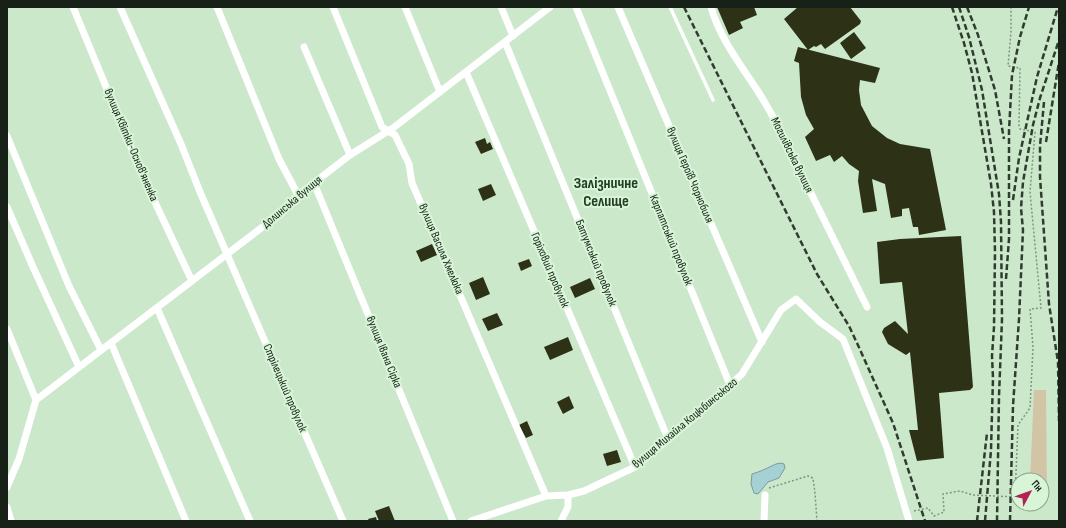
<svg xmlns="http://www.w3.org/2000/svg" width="1066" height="528" font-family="'Sofia Sans Condensed',sans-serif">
	<rect width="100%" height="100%" fill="#cbe8cb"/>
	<path fill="#d1c5a5" d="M1034,390h12l1,105h-5v-15h-12z"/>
	<path fill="#a6d1d4" stroke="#7b9c9b" d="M781,463l3,1 1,4 -6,10 -11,4 -10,12 -4,-1 -3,-9 1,-10 9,-3 15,-7z"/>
	<path fill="#2d3116" d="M717,7h37l3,8 -17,7 3,6 -14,7z
		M798,7h52l11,14 -1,3 -35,25 -4,-5 -5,3 -2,-1 -6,4 -24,-31z
		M854,32l12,16 -15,11 -11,-16z
		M798,47l82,21 -5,15 -15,-3 -1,10 2,15 11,21 15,12 13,6 30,5 16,81 -27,5 -1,-8h-5l-4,-19 -7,1v7l-11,2 -6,-34 -13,-5 5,32 -14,2 -5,-32 1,-10 -10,-7 -7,-8 -8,6 -4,-7 -14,6 -11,-24 9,-8 -8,-14 -5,-18 -2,-34 -5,-2z
		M485,138l2,6 3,-2 3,7 -12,5 -6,-12z
		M491,184l5,11 -13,6 -5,-12z
		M961,236l12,151 -3,3 -31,3 5,65 -27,3 -8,-31h9l-8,-78 -4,3 -18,-11 -6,-12 2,-4 11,-7 13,13 -6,-52 -22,2 -3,-42 23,-3z
		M432,244l5,11 -16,7 -5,-11z
		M529,259l3,7 -11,5 -3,-8z
		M483,277l7,17 -14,6 -7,-17z
		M590,278l5,11 -20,9 -5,-11z
		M497,313l6,12 -15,6 -6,-12z
		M568,337l5,13 -23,10 -6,-13z
		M569,396l5,12 -11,6 -6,-12z
		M527,421l6,14 -7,3 -7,-13z
		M617,450l4,12 -14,4 -4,-12z
		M389,506l6,15h-16l-4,-10z
		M376,517l1,4h-8l-1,-2z"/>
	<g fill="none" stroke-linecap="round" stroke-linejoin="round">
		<path stroke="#809580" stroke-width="1.5" stroke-dasharray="2 2" stroke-linecap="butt" d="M769,488l39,-12 5,2 2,15 2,28
			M914,511l14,-3 6,8 10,-4 -1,-18 17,-3 13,4 42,2 3,-72 12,-17 3,-61 -3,-38 11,-1 -11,-116 5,-60 -15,-3 -1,-3 1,-58 -12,-2 3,-34v-25"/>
		<path stroke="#fff" stroke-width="3.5" d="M670,7l43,93"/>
		<path stroke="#fff" stroke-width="7" d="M73,7l72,174 47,100
			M120,7l61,137 19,48 143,329
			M217,7l62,152 19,36
			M333,7l49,120 13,8 14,29 3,19 134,313
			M405,7l35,85
			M501,7l12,29
			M576,7l154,378
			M618,7l144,335
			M711,7c9,32 30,58 48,86 6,9 11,19 17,29l91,185
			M505,42l163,397
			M304,47l46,108
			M466,72l169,395
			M7,136l62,150 32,64
			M314,183l139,338
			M7,207l26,60 46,100
			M157,308l93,213
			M7,329l29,71 -17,59 -12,28
			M111,343l75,178
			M36,400l237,-181 25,-24 52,-40 43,-27 157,-121
			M7,507l4,14
			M471,521l75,-25 22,-1 16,-4 51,-24 60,-50 47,-43 39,-64 15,-11 24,23 23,17 44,109 22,73
			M561,521l7,-14v-12
			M764,521l1,-26"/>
		<path stroke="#2f3c2f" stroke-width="2.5" stroke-dasharray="6 3" stroke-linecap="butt" d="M684,7l133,267 32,52 8,17 36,80 32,98
			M952,7l12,36 8,30 19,111 3,28 1,40 -1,75 -2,29 1,22 -2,72 -6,71
			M959,7l10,30 13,53 17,104 2,28 1,97 -3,77 -2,125
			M967,7l11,28 17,55 9,49
			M1044,102l-4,44v31l9,127 9,58 1,59
			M1046,142l13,-80
			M1013,200l6,-42 18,-81 21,-70
			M1006,279l3,-40v-108l3,-56 8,-38 9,-30
			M977,521l10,-88
			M1010,521l3,-115 6,-87 4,-89 -2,-22 2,-26 10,-57 7,-27 19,-58"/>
	</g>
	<g text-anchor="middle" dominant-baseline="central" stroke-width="4" stroke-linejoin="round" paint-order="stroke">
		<g font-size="12" fill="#172117" stroke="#d8f5d8">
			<text transform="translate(131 145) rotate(67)">вулиця Квітки-Основ'яненка</text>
			<text transform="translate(792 155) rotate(64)">Могилівська вулиця</text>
			<text transform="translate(690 175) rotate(67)">вулиця Героїв Чорнобиля</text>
			<text transform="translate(292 202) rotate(-40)">Долинська вулиця</text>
			<text transform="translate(671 240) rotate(68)">Карпатський провулок</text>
			<text transform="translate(441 249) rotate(67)">вулиця Василя Хмелюка</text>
			<text transform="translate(596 263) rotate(68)">Батумський провулок</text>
			<text transform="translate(550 270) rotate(67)">Горіховий провулок</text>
			<text transform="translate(384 352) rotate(68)">вулиця Івана Сірка</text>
			<text transform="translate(285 388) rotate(67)">Стрілецький провулок</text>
			<text transform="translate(685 423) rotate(-40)">вулиця Михайла Коцюбинського</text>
		</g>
		<g font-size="16" font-weight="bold" fill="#253d26" stroke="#d8f5d8">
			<text x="606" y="183">Залізничне<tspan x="606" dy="18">Селище</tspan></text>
		</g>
	</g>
	<rect width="1066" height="528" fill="none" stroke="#172117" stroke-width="16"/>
	<g transform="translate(1030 492) rotate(49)"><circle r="19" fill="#d8f5d8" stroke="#8ba08b"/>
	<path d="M0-3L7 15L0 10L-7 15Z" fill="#b22254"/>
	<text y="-6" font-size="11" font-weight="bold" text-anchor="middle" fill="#172117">Пн</text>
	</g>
</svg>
